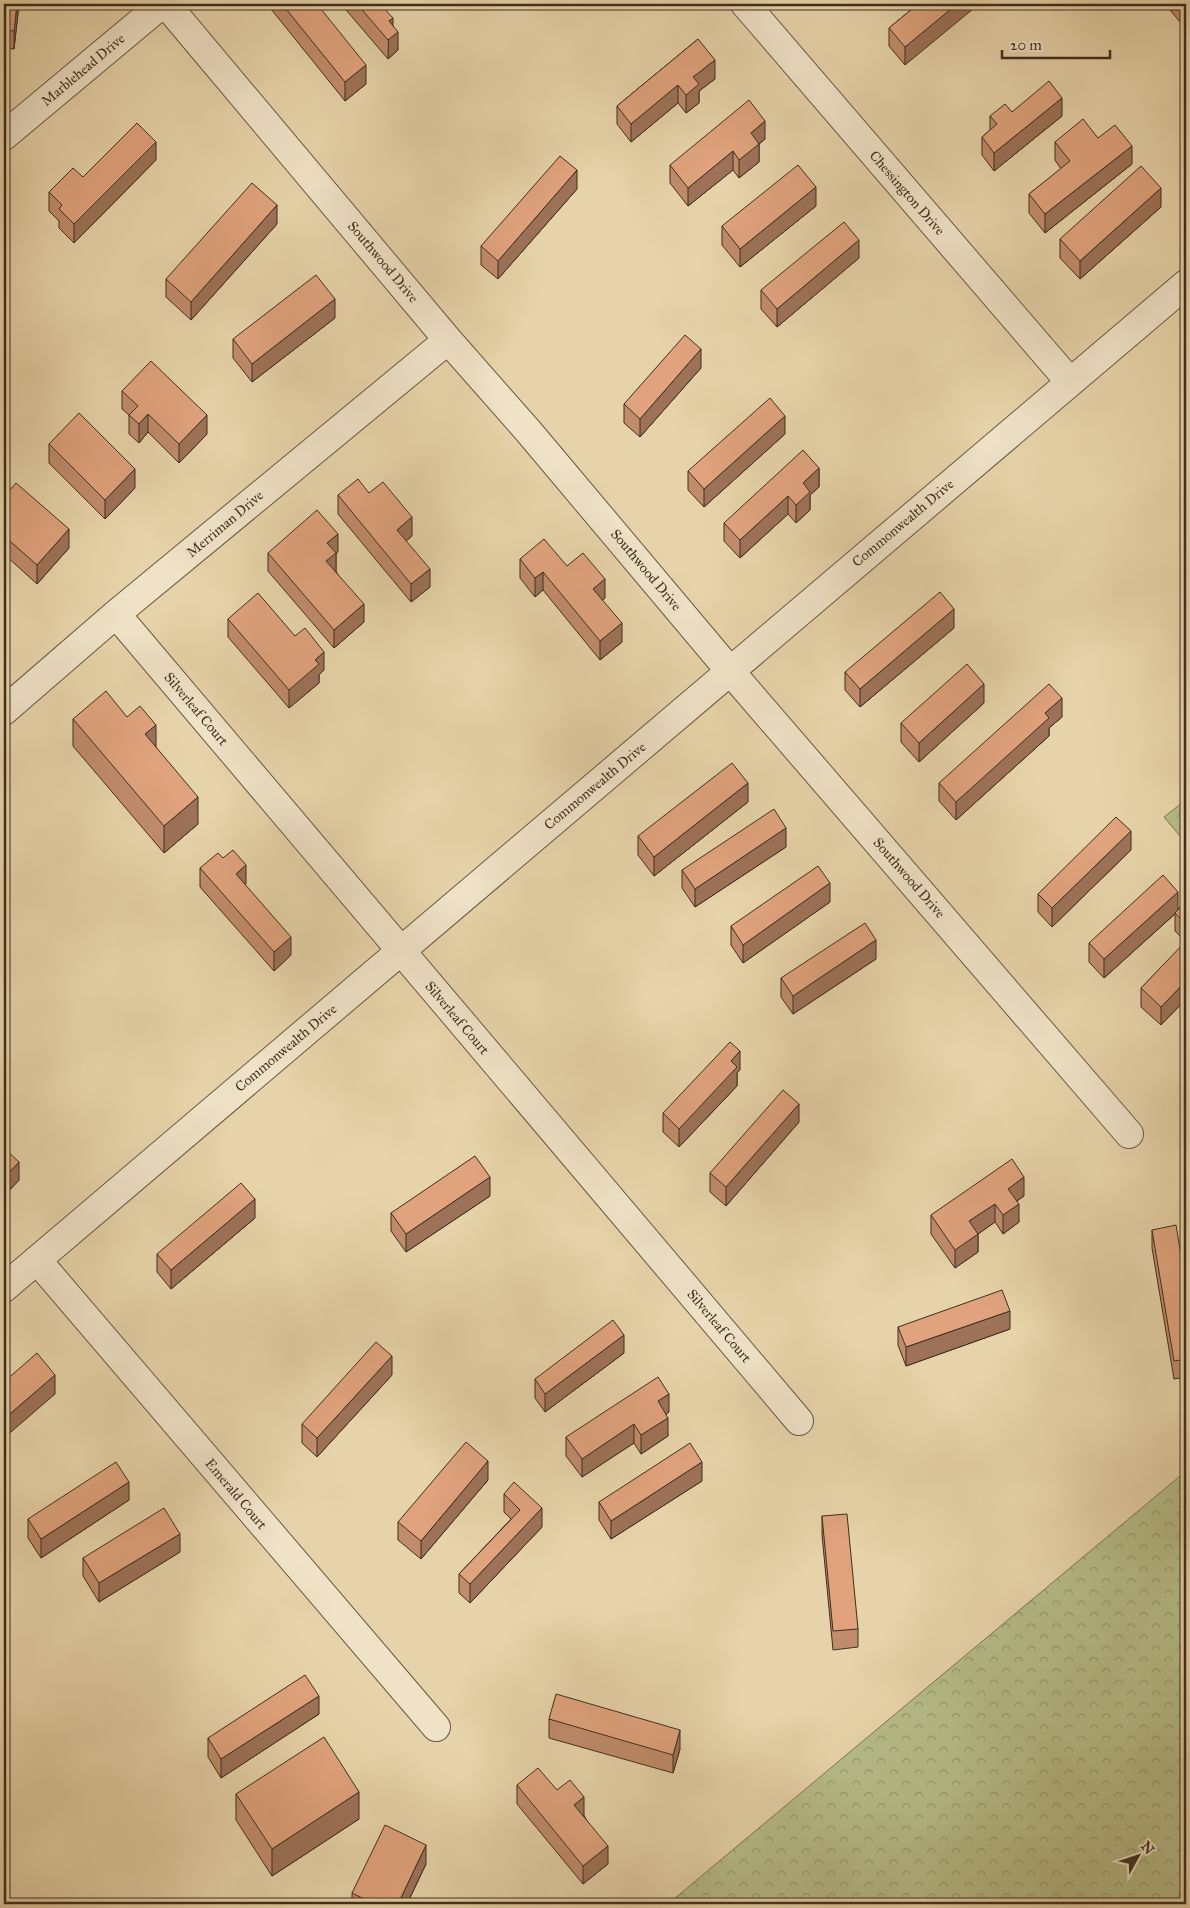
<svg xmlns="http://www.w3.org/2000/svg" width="1190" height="1908" font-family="'IM FELL Great Primer',serif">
	<defs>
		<pattern id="forest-crowns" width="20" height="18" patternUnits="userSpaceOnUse" patternTransform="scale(1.25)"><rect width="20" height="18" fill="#b6bc88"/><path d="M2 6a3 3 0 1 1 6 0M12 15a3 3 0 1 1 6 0" fill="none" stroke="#95996f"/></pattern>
	</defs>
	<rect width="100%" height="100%" fill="#e7d3a9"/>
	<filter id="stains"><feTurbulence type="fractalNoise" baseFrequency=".004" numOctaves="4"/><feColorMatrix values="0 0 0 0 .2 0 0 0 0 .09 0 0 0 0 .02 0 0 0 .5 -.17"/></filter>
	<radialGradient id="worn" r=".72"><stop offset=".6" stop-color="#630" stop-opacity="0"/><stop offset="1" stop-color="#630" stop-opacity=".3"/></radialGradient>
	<path fill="url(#forest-crowns)" stroke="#7a7654" d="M1186,800v43l-22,-26z
		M1186,1471v433h-518z"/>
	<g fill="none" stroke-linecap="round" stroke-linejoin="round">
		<defs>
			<path id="minor" d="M166,4l282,336 81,92 201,239 399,463
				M745,4l325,378
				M4,136l158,-132
				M116,614l683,807
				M4,711l112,-97 332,-274
				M37,1260l399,467
				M4,1288l1182,-1004"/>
		</defs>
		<use href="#minor" stroke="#685842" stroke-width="30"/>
		<use href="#minor" stroke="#efe2c7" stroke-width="28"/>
	</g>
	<path fill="#c18c6c" stroke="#3e2f1f" d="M4,4h15l-5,45 -10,-1z
		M267,4h50l49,80 -21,17z
		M341,4h39l18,46 -10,9z
		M918,4l-13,61 -16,-19v-18z
		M1165,4h21v25z
		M698,39l17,40 -16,12v12l-13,10 -8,-10 -47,39 -14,-18v-18z
		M1012,112l50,4 -68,55 -12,-16v-18l8,-7v-14z
		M1098,138l34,26 -87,69 -16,-20v-19l32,-25 -6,-9v-18z
		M765,139l-6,5v18l-20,16 -6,-8 -45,36 -18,-23v-18z
		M156,160l-82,83 -15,-15v-7l-10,-10v-19l34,-15z
		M577,189l-79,90 -17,-14v-19z
		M816,206l-76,61 -18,-22v-19z
		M1161,207l-81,72 -20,-21v-19z
		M277,224l-86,96 -25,-23v-18z
		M859,258l-82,69 -16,-18v-19z
		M335,318l-83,64 -19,-24v-19z
		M701,368l-61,69 -16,-14v-19z
		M122,391l85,43 -28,29 -31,-31 -9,11 -10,-9v-19l-7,-6z
		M785,434l-81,73 -16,-17v-19z
		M49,444l86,44 -30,31 -56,-56z
		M819,468v19l-9,8v15l-14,13 -8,-9 -48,44 -16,-17v-18z
		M369,493l43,43 -6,5 24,46 -19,15 -73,-88v-19z
		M4,497l65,51 -32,36 -33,-30z
		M338,552l-2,2v17l28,51 -30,26 -66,-77v-18z
		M520,559l47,7 38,32 -3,2 20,42 -22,18 -57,-70 -8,7 -15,-19z
		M228,619l67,17 29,34 -5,5v8l-30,25 -61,-71z
		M954,628l-94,79 -15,-17v-18z
		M984,703l-65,59 -18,-20v-19z
		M127,717l29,30 42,77 -34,29 -91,-107v-27z
		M1062,717l-13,11v8l-93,84 -17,-19v-18z
		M748,802l-94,74 -16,-21v-19z
		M786,847l-91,60 -13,-19v-18z
		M1131,850l-79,77 -14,-15v-18z
		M200,868l46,16 -1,1 46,70 -17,16 -74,-84z
		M1186,901v98l-25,26 -20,-18v-19l45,-46 -11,-11v-17l-71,64 -15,-16v-19l89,-34z
		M830,902l-87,61 -12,-18v-19z
		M876,959l-83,55 -12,-17v-19z
		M740,1070l-3,3v13l-58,61 -16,-15v-19z
		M799,1122l-73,84 -16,-14v-19z
		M4,1148l15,32 -15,16z
		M490,1196l-84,56 -15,-21v-18z
		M1024,1196l-7,5 2,21 -16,12 -8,-12 -17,12v18l-23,16 -24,-34v-19z
		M255,1218l-84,71 -14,-17v-18z
		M1152,1230l34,56v91l-12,2 -22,-131z
		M898,1327l112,2 -104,37 -8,-21z
		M624,1353l-79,59 -10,-14v-19z
		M392,1375l-75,82 -15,-14v-19z
		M669,1412l-3,2 2,22 -27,18 -7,-11 -52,34 -16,-21v-19z
		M488,1480l-67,79 -23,-19v-18z
		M702,1481l-91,58 -12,-19v-18z
		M504,1494l38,33 -72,76 -11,-10v-19l52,-55 -7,-7z
		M129,1500l-88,58 -13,-20v-19z
		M822,1516l36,113v18l-25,3 -11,-115z
		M180,1552l-81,50 -16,-26v-18z
		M319,1714l-98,64 -13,-21v-19z
		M549,1719l131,30 -7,24 -124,-35z
		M517,1785l67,30 24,49 -25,20 -66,-80z
		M236,1794l123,25 -87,57 -36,-56z
		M426,1864l-19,40h-55v-11z"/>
	<path fill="#9d7258" stroke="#3e2f1f" d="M17,4h2l-5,45v-18z
		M957,4h22l-74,61v-18z
		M393,18v18l5,-4v18l-10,9 1,-38z
		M715,60v19l-16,12v12l-13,10v-18l7,-18z
		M366,65v19l-21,17v-19z
		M678,85v18l-47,39v-18z
		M1062,98v18l-68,55v-18z
		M765,121v18l-6,5v18l-20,16v-18l12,-27z
		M156,142v18l-82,83v-19z
		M1132,146v18l-87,69v-19z
		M733,151v19l-45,36v-18z
		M577,170v19l-79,90v-18z
		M816,187v19l-76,61v-18z
		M1161,188v19l-81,72v-18z
		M277,205v19l-86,96v-18z
		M859,240v18l-82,69v-18z
		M335,299v19l-83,64v-18z
		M701,349v19l-61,69v-18z
		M148,414v18l-9,11v-19z
		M207,415v19l-28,29v-19z
		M785,416v18l-81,73v-18z
		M819,468v19l-9,8v15l-14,13v-18l7,-22z
		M135,469v19l-30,31v-19z
		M788,496v18l-48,44v-18z
		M412,517v19l-15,12v-18z
		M69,529v19l-32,36v-19z
		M338,534v18l-2,2v18l-10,8 1,-37z
		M430,569v18l-19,15v-18z
		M543,572v18l-8,7v-19z
		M605,579v19l-12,10v-19z
		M364,604v18l-30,26v-18z
		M954,609v19l-94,79v-18z
		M622,623v19l-22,18v-19z
		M324,652v18l-5,5v8l-30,25v-18l26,-30z
		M984,684v19l-65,59v-19z
		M1062,698v19l-13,11v8l-93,84v-18l89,-89z
		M156,725v27l-11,-18z
		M748,783v19l-94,74v-19z
		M198,797v27l-34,29v-27z
		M786,828v19l-91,60v-18z
		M1131,831v19l-79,77v-19z
		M246,865v19l-10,8v-18z
		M830,883v19l-87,61v-18z
		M1178,892v19l-74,67v-19z
		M291,937v18l-17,16v-19z
		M876,940v19l-83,55v-18z
		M1186,981v18l-25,26v-18z
		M740,1051v19l-3,3v13l-58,61v-18l52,-68z
		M799,1104v18l-73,84v-19z
		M19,1162v18l-15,16v-18z
		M490,1177v19l-84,56v-18z
		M1024,1177v19l-16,11v-18z
		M255,1199v19l-84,71v-19z
		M995,1204v18l-17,12v18l-23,16v-18l14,-29z
		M1019,1204v18l-16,12v-19z
		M1010,1311v18l-104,37v-19z
		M624,1335v18l-79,59v-18z
		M392,1356v19l-75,82v-19z
		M55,1375v19l-51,44v-19z
		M669,1394v18l-11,8v-19z
		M668,1418v18l-27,18v-19z
		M634,1424v19l-52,34v-18z
		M488,1461v19l-67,79v-18z
		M702,1462v19l-91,58v-18z
		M129,1482v18l-88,58v-19z
		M542,1508v19l-72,76v-19z
		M180,1534v18l-81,50v-19z
		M319,1696v18l-98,64v-19z
		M680,1730v19l-7,24v-18z
		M359,1792v27l-87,57v-27z
		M584,1797v18l-10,8v-18z
		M426,1845v19l-19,40h-9z
		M608,1846v18l-25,20v-18z"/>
	<path fill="#e0a37d" stroke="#3e2f1f" d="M4,4h13l-3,27 -10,-1z
		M282,4h35l49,61 -21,17z
		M357,4h23l13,14 -4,3 9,11 -10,8z
		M918,4h39l-52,43 -16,-19z
		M698,39l17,21 -22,17 6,7 -13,11 -8,-10 -47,39 -14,-18z
		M1049,81l13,17 -68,55 -12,-16 15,-13 -7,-8 15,-12 7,8z
		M749,100l16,21 -14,12 8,11 -20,16 -6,-9 -45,37 -18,-23z
		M1083,119l15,19 17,-13 17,21 -87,68 -16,-20 41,-33 -15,-19z
		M137,123l19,19 -82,82 -15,-15 3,-4 -13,-13 24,-24 10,9z
		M560,156l17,14 -79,91 -17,-15z
		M798,165l18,22 -76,62 -18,-23z
		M1141,166l20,22 -81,73 -20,-22z
		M252,183l25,22 -86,97 -25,-23z
		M844,222l15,18 -82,69 -16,-19z
		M316,275l19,24 -83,65 -19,-25z
		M685,335l16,14 -61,70 -16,-15z
		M151,361l56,54 -28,29 -31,-30 -9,10 -10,-9 9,-9 -16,-15z
		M770,398l15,18 -81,73 -16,-18z
		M79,413l56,56 -30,31 -56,-56z
		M803,450l16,18 -16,15 7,9 -14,13 -8,-9 -48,44 -16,-17z
		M358,479l11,14 14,-11 29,35 -15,13 33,39 -19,15 -73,-89z
		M16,483l53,46 -32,36 -33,-29v-39z
		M317,510l21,24 -11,9 9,10 -10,8 38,43 -30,26 -66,-77z
		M544,539l23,27 16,-13 22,26 -12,10 29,34 -22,18 -57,-69 -8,6 -15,-19z
		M940,592l14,17 -94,80 -15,-17z
		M258,593l37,43 10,-8 19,24 -9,8 4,4 -30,26 -61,-71z
		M967,664l17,20 -65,59 -18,-20z
		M1049,684l13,14 -17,15 4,5 -93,84 -17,-19z
		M106,691l21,26 13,-11 16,19 -11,9 53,63 -34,29 -91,-107z
		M732,763l16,20 -94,74 -16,-21z
		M774,809l12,19 -91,61 -13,-19z
		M1116,817l15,14 -79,77 -14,-14z
		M233,850l13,15 -10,9 55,63 -17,15 -74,-84 18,-15 5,5z
		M818,866l12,17 -87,62 -12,-19z
		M1163,875l15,17 -74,67 -15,-16z
		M1186,901v23l-11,-11z
		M865,923l11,17 -83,56 -12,-18z
		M1186,941v40l-25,26 -20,-19z
		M730,1042l10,9 -9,10 6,6 -58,62 -16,-16z
		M783,1090l16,14 -73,83 -16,-14z
		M4,1148l15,14 -15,16z
		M475,1156l15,21 -84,57 -15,-21z
		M1012,1159l12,18 -16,12 11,15 -16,11 -8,-11 -26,17 9,13 -23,16 -24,-35z
		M241,1183l14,16 -84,71 -14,-16z
		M1176,1225l10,61v73l-12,2 -22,-131z
		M1002,1290l8,21 -104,36 -8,-20z
		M613,1320l11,15 -79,59 -10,-15z
		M376,1342l16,14 -75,82 -15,-14z
		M37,1353l18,22 -51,44v-37z
		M658,1377l11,17 -11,7 10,17 -27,17 -7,-11 -52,35 -16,-22z
		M466,1442l22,19 -67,80 -23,-19z
		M690,1443l12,19 -91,59 -12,-19z
		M116,1462l13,20 -88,57 -13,-20z
		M514,1482l28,26 -72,76 -11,-10 61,-64 -16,-16z
		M164,1508l16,26 -81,49 -16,-25z
		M847,1514l11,115 -25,2 -11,-115z
		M305,1675l14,21 -98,63 -13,-21z
		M556,1694l124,36 -7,25 -124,-36z
		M324,1737l35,55 -87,57 -36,-55z
		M538,1768l19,22 13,-10 14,17 -10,8 34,41 -25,20 -66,-81z
		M385,1825l41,20 -28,59h-24l-22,-11z"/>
	<g text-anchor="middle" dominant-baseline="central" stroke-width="4" stroke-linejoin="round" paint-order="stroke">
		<g font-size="14" fill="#3e2f1f" stroke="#efe2c7">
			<text transform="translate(83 70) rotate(-40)">Marblehead Drive</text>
			<text transform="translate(907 193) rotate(49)">Chessington Drive</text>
			<text transform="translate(383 262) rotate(50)">Southwood Drive</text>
			<text transform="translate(903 523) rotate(-40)">Commonwealth Drive</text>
			<text transform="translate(225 524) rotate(-40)">Merriman Drive</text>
			<text transform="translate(646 570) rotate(50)">Southwood Drive</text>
			<text transform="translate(196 709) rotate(50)">Silverleaf Court</text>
			<text transform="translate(595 786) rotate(-40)">Commonwealth Drive</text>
			<text transform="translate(909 878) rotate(49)">Southwood Drive</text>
			<text transform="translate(457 1018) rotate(50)">Silverleaf Court</text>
			<text transform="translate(286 1048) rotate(-40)">Commonwealth Drive</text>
			<text transform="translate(719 1326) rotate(50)">Silverleaf Court</text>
			<text transform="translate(236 1494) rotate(50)">Emerald Court</text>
		</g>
	</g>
	<rect width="1190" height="1908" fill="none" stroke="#e7d3a9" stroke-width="20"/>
	<rect x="5" y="5" width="1180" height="1898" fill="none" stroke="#3e2f1f" stroke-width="2.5"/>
	<rect x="10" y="10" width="1170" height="1888" fill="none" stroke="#3e2f1f"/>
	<g transform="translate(1138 1856) rotate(50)" stroke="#efe2c7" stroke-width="4" paint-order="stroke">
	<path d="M0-4L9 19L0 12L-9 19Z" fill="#3e2f1f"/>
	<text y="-8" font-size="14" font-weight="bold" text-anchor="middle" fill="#3e2f1f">N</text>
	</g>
	<path d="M1002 50v8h108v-8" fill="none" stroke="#3e2f1f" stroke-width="2.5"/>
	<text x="1010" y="50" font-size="15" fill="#3e2f1f" stroke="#efe2c7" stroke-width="4" paint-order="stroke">20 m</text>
	<rect width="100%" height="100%" filter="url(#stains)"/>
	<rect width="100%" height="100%" fill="url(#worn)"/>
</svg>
